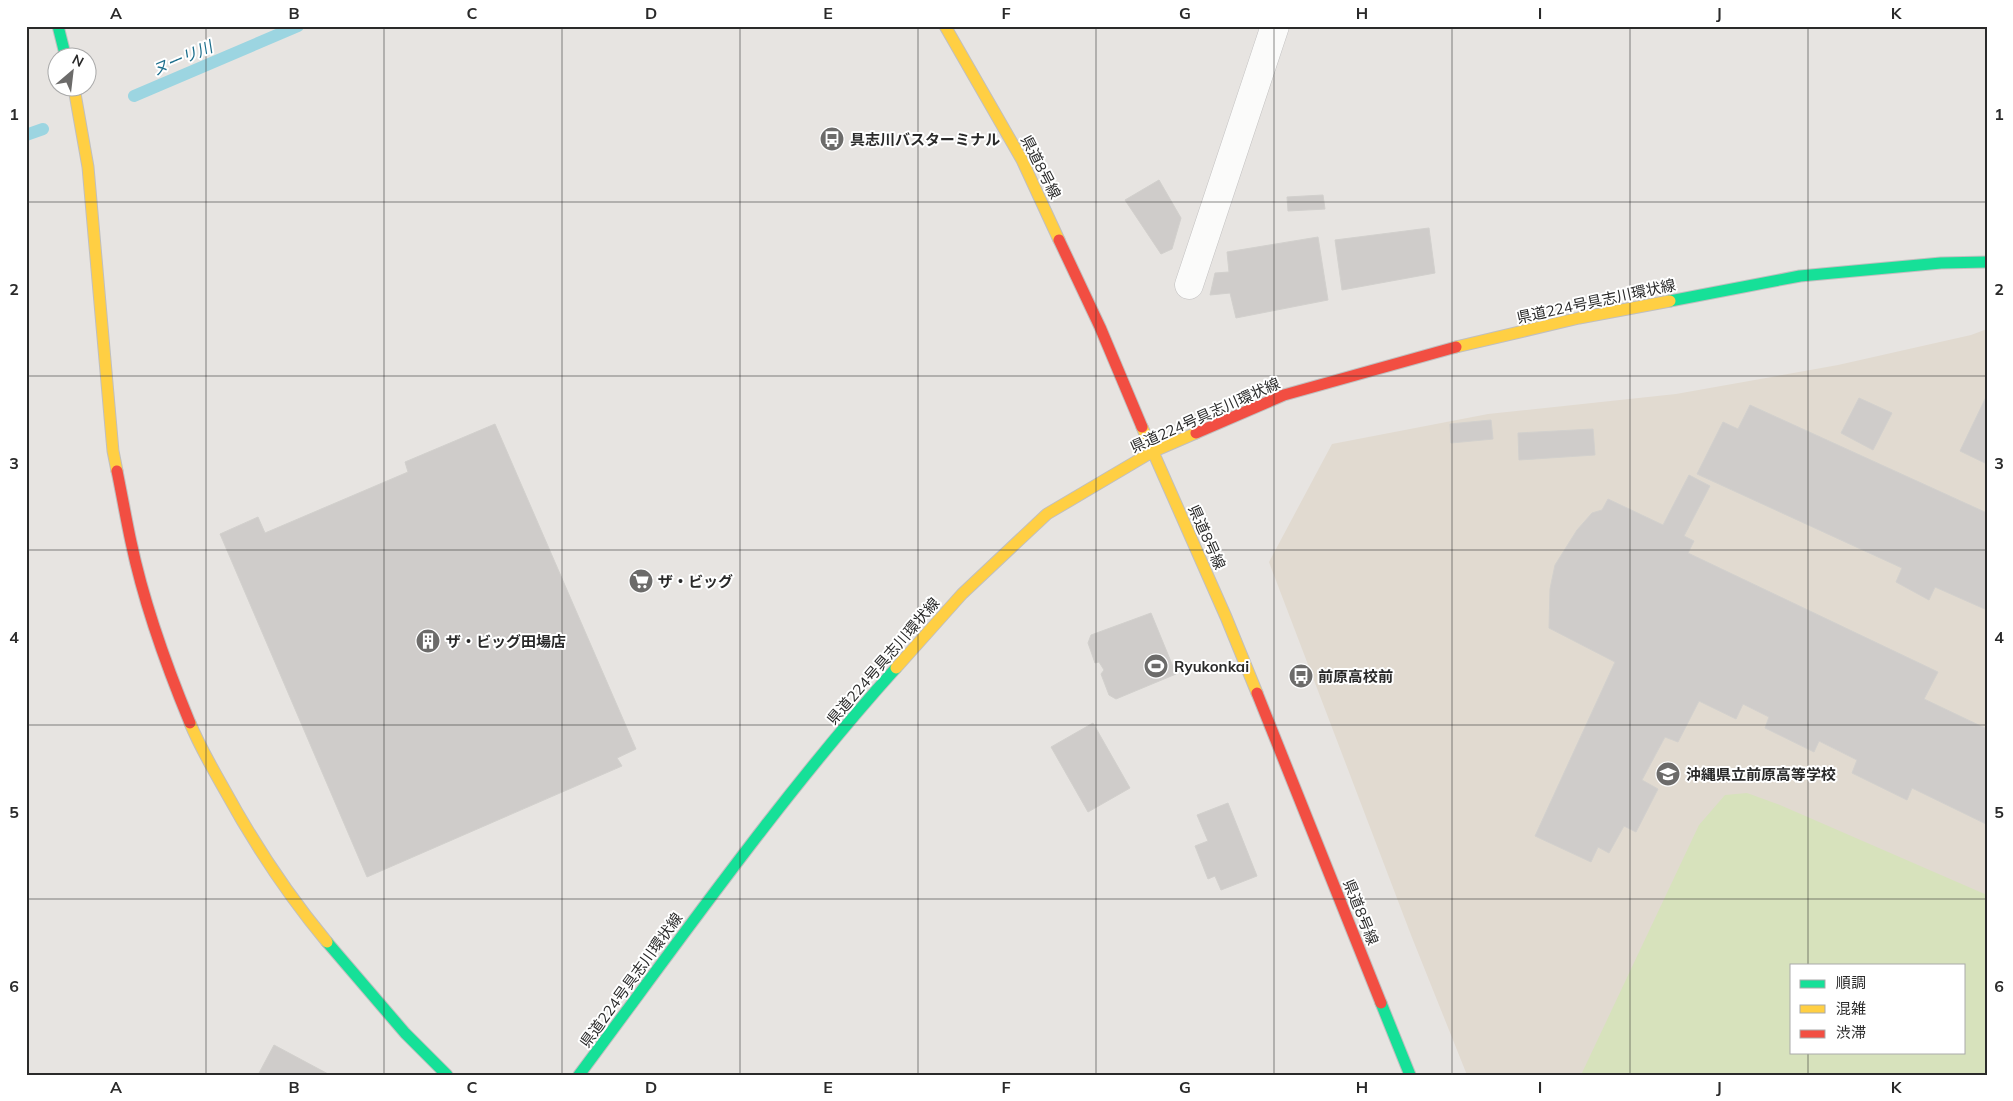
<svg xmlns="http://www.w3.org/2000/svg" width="2013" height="1101" font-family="Mulish,'Noto Sans JP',sans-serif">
	<rect width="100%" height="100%" fill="#e7e4e1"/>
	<path fill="#e1dad0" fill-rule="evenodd" d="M1987,329v746h-520l-56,-140 -142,-373 63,-118 156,-30 188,-20 162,-29 133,-30zM1792,965h172v87h-172z"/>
	<path fill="#d7e2bc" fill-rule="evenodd" d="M1747,793l33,12 207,90v180h-406l118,-250 26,-30zM1792,965h172v87h-172z"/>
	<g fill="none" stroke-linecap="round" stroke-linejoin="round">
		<path stroke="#9cd5e1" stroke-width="12" d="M134,96l164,-70
			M26,135l17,-6"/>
	</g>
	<path fill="#cfccca" stroke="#d2d0cd" d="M1159,180l22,38 -9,31 -11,5 -36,-54z
		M1323,195l2,14 -37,2 -1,-14z
		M1429,228l6,45 -93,17 -7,-50z
		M1318,237l10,63 -92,18 -6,-25 -20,2 5,-22 14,-1 -2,-20z
		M1987,395v69l-27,-13z
		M1859,398l33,15 -19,37 -32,-17z
		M1750,405l237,108v97l-52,-23 -6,13 -33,-18 6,-14 -205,-94 26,-52 15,7z
		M1491,420l2,19 -42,4 -1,-19z
		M495,424l141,325 -19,9 5,8 -255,111 -147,-343 38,-17 7,16 143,-61 -3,-10z
		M1593,429l2,26 -76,5 -1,-27z
		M1689,475l21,11 -26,50 10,5 -6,12 250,119 -14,27 63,30 -1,95 -74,-36 -5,12 -55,-27 5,-13 -38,-19 -5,11 -49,-24 4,-11 -26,-13 -7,15 -37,-18 -21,41 -13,-5 -23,43 16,9 -22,43 -12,-6 -15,27 -11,-6 -7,15 -56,-26 80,-174 -66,-34 1,-39 5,-24 22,-35 15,-17 10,-3 6,-11 55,26z
		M1151,613l25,61 -60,25 -7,-4 -8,-21 3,-4 -5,-8 -4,1 -7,-20 3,-8z
		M1093,723l37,65 -42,24 -37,-65z
		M1228,803l29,73 -36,14 -6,-14 -7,3 -13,-33 13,-5 -11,-26z
		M274,1045l56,30h-72z"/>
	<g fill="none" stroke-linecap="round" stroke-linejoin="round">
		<defs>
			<path id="street" d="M1189,285l86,-259"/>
			<path id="fast" d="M58,26l8,32
				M1670,301l130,-25 141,-13 46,-1
				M327,942l78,91 42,42
				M1381,1003l29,72
				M579,1075c103,-138 202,-279 317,-407"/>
			<path id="slow" d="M945,26l77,134 37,80
				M74,88l14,79 25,284 4,20
				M1456,347l123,-29 91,-17
				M1142,427l84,190 31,76
				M896,668l66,-74 85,-80 105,-62 44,-19
				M190,723c9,22 21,43 33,64 30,55 64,107 104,155"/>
			<path id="jam" d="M1059,240l41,87 42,100
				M1196,433l88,-38 172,-48
				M117,471c5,24 9,48 14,71 13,62 35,123 59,181
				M1257,693l124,310"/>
		</defs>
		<use href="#street" stroke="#c0bfbf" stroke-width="29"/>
		<use href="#fast" stroke="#c0bfbf" stroke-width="13"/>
		<use href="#slow" stroke="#c0bfbf" stroke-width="13"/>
		<use href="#jam" stroke="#c0bfbf" stroke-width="13"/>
		<use href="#street" stroke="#fbfbfa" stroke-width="28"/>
		<use href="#fast" stroke="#16e098" stroke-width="11"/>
		<use href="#slow" stroke="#ffcf43" stroke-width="11"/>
		<use href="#jam" stroke="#f24e42" stroke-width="11"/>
	</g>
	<path fill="none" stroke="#2a2a2a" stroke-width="1" stroke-opacity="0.55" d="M206,26v1049M384,26v1049M562,26v1049M740,26v1049M918,26v1049M1096,26v1049M1274,26v1049M1452,26v1049M1630,26v1049M1808,26v939M26,202h1961M26,376h1961M26,550h1961M26,725h1961M26,899h1961M1808,1052v23"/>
	<defs>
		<symbol id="bus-disc" viewBox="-11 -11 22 22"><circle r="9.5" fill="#6c6b6a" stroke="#fff"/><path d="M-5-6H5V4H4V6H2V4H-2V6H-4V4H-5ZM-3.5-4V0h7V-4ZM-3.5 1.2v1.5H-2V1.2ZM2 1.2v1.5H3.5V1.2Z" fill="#fff"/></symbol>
		<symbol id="supermarket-disc" viewBox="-11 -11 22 22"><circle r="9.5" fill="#6c6b6a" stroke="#fff"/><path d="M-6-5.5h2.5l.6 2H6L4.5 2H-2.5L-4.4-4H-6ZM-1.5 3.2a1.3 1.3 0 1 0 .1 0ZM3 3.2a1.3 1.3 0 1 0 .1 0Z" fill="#fff"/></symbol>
		<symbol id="building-disc" viewBox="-11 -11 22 22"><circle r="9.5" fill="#6c6b6a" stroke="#fff"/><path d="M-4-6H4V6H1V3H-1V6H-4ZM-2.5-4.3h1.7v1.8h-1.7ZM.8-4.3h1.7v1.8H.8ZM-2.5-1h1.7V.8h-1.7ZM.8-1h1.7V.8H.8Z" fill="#fff"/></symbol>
		<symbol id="stadium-disc" viewBox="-11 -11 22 22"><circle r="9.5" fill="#6c6b6a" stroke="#fff"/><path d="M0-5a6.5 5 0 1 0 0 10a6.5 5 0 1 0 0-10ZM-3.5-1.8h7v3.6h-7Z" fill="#fff"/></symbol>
		<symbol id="school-disc" viewBox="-11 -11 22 22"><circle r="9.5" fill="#6c6b6a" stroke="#fff"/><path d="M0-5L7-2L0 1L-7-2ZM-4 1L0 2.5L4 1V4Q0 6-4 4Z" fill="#fff"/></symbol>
	</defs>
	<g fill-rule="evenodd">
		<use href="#bus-disc" x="818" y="125" width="28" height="28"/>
		<use href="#supermarket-disc" x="627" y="567" width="28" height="28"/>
		<use href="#building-disc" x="414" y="627" width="28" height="28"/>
		<use href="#stadium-disc" x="1142" y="652" width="28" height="28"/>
		<use href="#bus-disc" x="1287" y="662" width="28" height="28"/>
		<use href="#school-disc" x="1654" y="760" width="28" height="28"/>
	</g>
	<g text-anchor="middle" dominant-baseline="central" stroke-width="4" stroke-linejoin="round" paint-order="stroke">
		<g font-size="15" font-weight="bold" fill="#2a2a2a" stroke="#fff" text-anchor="start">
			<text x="850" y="139">具志川バスターミナル</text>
			<text x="658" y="581">ザ・ビッグ</text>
			<text x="446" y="641">ザ・ビッグ田場店</text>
			<text x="1174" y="666">Ryukonkai</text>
			<text x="1318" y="676">前原高校前</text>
			<text x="1686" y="774">沖縄県立前原高等学校</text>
		</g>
		<g font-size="15" fill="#2a2a2a" stroke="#fff">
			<text transform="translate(1041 167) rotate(63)">県道8号線</text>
			<text transform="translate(1596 301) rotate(-12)">県道224号具志川環状線</text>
			<text transform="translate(1205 415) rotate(-24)">県道224号具志川環状線</text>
			<text transform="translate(1207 537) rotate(66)">県道8号線</text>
			<text transform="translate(883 661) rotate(-49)">県道224号具志川環状線</text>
			<text transform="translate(1361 912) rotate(68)">県道8号線</text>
			<text transform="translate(631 980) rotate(-54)">県道224号具志川環状線</text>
		</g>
		<g font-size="16" font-style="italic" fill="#1c6e8c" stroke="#fff">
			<text transform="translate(182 58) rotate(-23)">ヌーリ川</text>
		</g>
	</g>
	<rect width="2013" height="1101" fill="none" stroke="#ffffff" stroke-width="55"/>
	<rect x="1790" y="964" width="175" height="90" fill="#ffffff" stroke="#aaaaaa"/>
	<rect x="1800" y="980" width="25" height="8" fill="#16e098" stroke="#aaaaaa"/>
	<text x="1836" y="988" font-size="15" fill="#2a2a2a">順調</text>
	<rect x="1800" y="1005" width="25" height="8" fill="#ffcf43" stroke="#aaaaaa"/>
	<text x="1836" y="1014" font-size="15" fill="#2a2a2a">混雑</text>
	<rect x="1800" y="1030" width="25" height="8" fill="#f24e42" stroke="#aaaaaa"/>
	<text x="1836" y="1038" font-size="15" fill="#2a2a2a">渋滞</text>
	<g transform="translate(72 72) rotate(28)"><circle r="24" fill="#ffffff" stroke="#aaaaaa"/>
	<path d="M0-4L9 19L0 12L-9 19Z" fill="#6c6b6a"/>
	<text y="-8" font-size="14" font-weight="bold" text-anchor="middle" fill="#2a2a2a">N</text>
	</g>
	<rect x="28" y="28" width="1958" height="1046" fill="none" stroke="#2a2a2a" stroke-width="2"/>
	<g font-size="16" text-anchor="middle" font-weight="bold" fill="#2a2a2a">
		<text x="116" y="19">A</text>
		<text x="294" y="19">B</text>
		<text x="472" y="19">C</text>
		<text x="651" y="19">D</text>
		<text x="828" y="19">E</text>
		<text x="1006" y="19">F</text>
		<text x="1185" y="19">G</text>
		<text x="1362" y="19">H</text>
		<text x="1540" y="19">I</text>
		<text x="1719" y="19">J</text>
		<text x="1896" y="19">K</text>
		<text x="14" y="120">1</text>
		<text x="1999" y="120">1</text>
		<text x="14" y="295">2</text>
		<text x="1999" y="295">2</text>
		<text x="14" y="469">3</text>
		<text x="1999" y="469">3</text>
		<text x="14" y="643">4</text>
		<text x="1999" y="643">4</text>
		<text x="14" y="818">5</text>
		<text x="1999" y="818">5</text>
		<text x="14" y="992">6</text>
		<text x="1999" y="992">6</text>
		<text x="116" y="1093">A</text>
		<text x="294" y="1093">B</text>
		<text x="472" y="1093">C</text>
		<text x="651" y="1093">D</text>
		<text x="828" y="1093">E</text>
		<text x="1006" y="1093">F</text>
		<text x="1185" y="1093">G</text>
		<text x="1362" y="1093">H</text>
		<text x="1540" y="1093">I</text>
		<text x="1719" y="1093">J</text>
		<text x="1896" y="1093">K</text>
	</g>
</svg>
